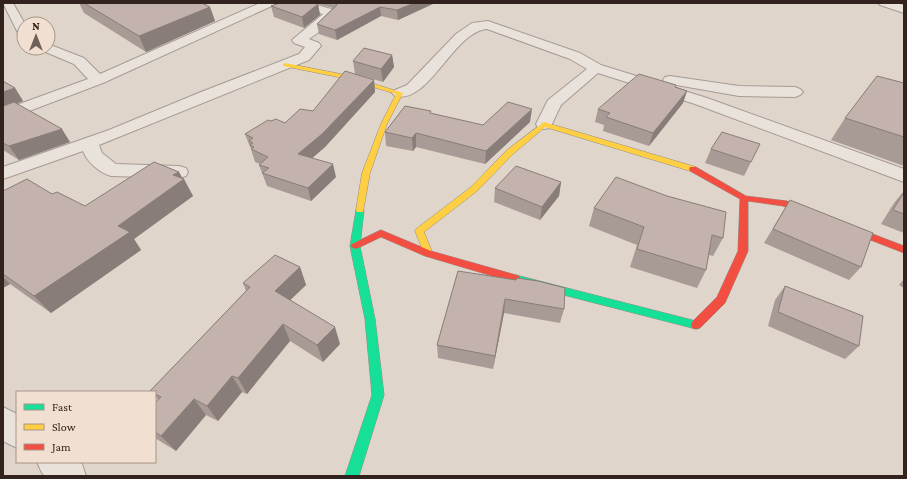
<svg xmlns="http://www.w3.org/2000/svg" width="907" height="479" font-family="'Crimson Pro',serif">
	<rect width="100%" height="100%" fill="#e0d5ca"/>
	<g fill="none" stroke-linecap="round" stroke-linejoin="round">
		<defs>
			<path id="street" d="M3,3h10l12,21 -1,13 -6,-4z
				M260,3h16l-2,2 -171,78 -100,38v-11l85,-31 -14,-15 -31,-13 -2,-3h7v-4l36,14 16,16z
				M290,3h19l26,7 2,3 -18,19 -10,7 10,4 2,3 -12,14 -210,85 3,8 14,11 63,2 7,2 2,4 -2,4 -7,2 -68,-2c-11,-3 -24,-14 -28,-25l-80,28v-12l106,-37 92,-38 98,-38 6,-7 -11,-4 -2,-3 31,-26 -31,-9z
				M878,3h18l8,2v8l-24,-8z
				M488,21l92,32 21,12 106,33 197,71v13l-209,-78 -97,-31 -37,32 -11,23 -6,1 -6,-1 -2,-4 12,-24 39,-31 -17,-10 -83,-30c-34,3 -58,76 -92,67l-3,-3 3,-3 12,-5 49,-51 16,-11z
				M670,76l69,10 56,1 5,2 3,3 -3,3 -5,2 -56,-1 -74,-13 -2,-3 2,-3z
				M3,407l14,7v34l-14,-7z
				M37,462h41l4,2 4,12h-41l-3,-3z"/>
			<path id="fast" d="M360,207l4,3 -4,36 15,73 9,76 -25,81h-14l27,-81 -7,-76 -15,-73 6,-36z
				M516,275l180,46 4,1 1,3 -1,3 -4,1 -183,-47 -2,-3 2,-3z"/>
			<path id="slow" d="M285,63l61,12 57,18 -16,31 -17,49 -7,39h-6l-1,-2 6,-37 19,-49 15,-30 -53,-16 -60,-12v-2z
				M544,122l152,45 1,2 -1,2h-6l-145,-44 -32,27 -36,37 -53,41 9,22 -2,2h-6l-10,-25 1,-2 55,-42 36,-37z"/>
			<path id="jam" d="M690,167h6l50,29 41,5 117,45v7l-121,-47 -35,-5v50l-23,52 -25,25 -4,1 -4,-1 -1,-3 1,-3 25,-25 21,-46 2,-52 -50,-28 -1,-2z
				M381,230l50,21 85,24 3,1 2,3 -2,3 -3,1 -91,-27 -44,-19 -23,11 -3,1 -5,-3 2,-2z"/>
		</defs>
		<use href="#street" stroke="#a59b94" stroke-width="2"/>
		<use href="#fast" stroke="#958b84" stroke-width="1"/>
		<use href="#slow" stroke="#958b84" stroke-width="1"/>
		<use href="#jam" stroke="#958b84" stroke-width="1"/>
		<use href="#street" fill="#e8e2db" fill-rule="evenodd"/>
		<use href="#fast" fill="#16e098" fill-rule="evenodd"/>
		<use href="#slow" fill="#ffcf43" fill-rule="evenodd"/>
		<use href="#jam" fill="#f24e42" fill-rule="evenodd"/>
	</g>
	<path fill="#a89a94" d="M79,3h123l8,4 5,14 -69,31 -62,-39z
		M280,3h155l-37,17 -17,-4 -44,24 -18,-6 -2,-10 16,-16 -15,-4 2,11 -16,13 -30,-11 -3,-11z
		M392,55l2,12 -11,15 -28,-8 -2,-13z
		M374,80l1,12 -50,55 -13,11 24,19 -25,24 -44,-15 -8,-21 1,-1 -5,-2 -4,-13v-1l-1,-1 -5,-13 26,-13 14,2 28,-12z
		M3,81l12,7 8,13 -7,3 54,38 -51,18 -16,-10z
		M904,83v83l-73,-26 14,-22z
		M676,87l11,4 -4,12 -34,43 -46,-15 1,-6 -9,-3 3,-13z
		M530,122l-45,42 -69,-17 -3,4 -27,-5 -1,-14z
		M711,149l40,13 -7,14 -39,-13z
		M179,172l14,24 -59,43 7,11 -90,63 -41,-29 -7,4v-97l49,3 33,12z
		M616,177l107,61 -10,18 -4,-1 -3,15 -9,18 -67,-21 7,-22 -48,-19 5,-18z
		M561,182l-2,14 -19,24 -46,-18 1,-14z
		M904,191v42l-23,-9 13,-21z
		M790,200l71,67 -12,13 -85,-37z
		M300,267l6,18 -16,15 50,44 -17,18 -33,-21 -43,53 -5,-2 -24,29 -12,-6 -30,36 -21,-13v-35l3,-3 -3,-3v-5h-4l-1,-1 96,-100 -3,-8z
		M458,271l106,38 -4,14 -56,-10 -11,56 -55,-11 -1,-13z
		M904,279v9l-5,-3z
		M785,286l74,60 -14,13 -77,-33 7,-26z"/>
	<path fill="#887d78" d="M414,3h21l-37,17 -1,-10z
		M318,4l2,11 -16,13 -2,-11z
		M210,7l5,14 -69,31 -7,-16z
		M380,7l1,9 -44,24 -2,-10z
		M392,55l2,12 -11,15 -2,-13z
		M374,80l1,12 -50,55 -23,20 -4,-13z
		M15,88l8,13 -20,8v-17z
		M687,91l-4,12 -34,43 4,-13z
		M532,109l-2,13 -45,42 1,-13z
		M62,129l8,13 -51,18 -10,-14z
		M416,133v14l-3,4 -1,-13z
		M333,164l3,13 -25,24 -3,-13z
		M179,172l4,8 1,-1 9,17 -59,43 7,11 -90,63 -17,-17 84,-70 55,-51z
		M561,182l-2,14 -19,24 2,-13z
		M300,267l6,18 -24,23 -7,-17z
		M3,277l7,7 -7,4z
		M505,299l-1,14 -11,56 2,-13z
		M283,324l7,17 -43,53 -9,-16z
		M335,327l5,17 -17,18 -6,-17z
		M232,376l10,16 -24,29 -11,-15z
		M194,399l12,16 -30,36 -15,-15z"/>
	<path fill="#c3b3ac" stroke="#887d78" d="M84,3h118l8,4 -71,29z
		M280,3h35l3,1 -16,13 -31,-11z
		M336,3h78l-17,7 -17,-3 -45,23 -18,-6 20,-19z
		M364,48l28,7 -11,14 -28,-8z
		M345,71l29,9 -52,54 -24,20 35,10 -25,24 -46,-15 7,-5 -10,-3 9,-8 -17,-8 3,-2 -4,-2 3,-2 -4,-2 4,-3 -8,-4 23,-14 3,1 5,-2 9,4 15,-14 13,2z
		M639,74l37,11 -1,2 12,4 -34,42 -47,-16 4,-4 -12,-4z
		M877,76l27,7v54l-59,-19z
		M3,81l12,7 -12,4z
		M14,102l48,27 -53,17 -6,-3v-37z
		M508,102l24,7 -46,42 -70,-18 -4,5 -27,-6 20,-26 26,5 -1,2 53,12z
		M722,132l38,12 -9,18 -40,-13z
		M154,162l25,10 -6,3 11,4 -66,47 12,6 -96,64 -31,-22v-83l24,-12 25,15 5,-2 28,14z
		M516,166l45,16 -19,25 -47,-19z
		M616,177l51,19 59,16 -3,26 -11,-3 -6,35 -69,-21 7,-22 -50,-19z
		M904,192v22l-11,-4z
		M790,200l83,33 -12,34 -88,-38z
		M275,255l25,12 -25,24 60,36 -18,18 -34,-21 -45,54 -6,-2 -25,30 -13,-7 -33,37 -6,-4v-29l6,-6 -6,-3v-2h-3l-2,-1 100,-104 -7,-4z
		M458,271l58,9 1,-2 21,3 27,7 -1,21 -59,-10 -10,57 -58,-11z
		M785,286l78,30 -4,30 -81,-34z"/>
	<rect width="907" height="479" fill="none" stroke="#32231e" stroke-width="8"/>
	<rect x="16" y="391" width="140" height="72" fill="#f1e0d1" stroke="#a59489"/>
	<rect x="24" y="404" width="20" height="6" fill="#16e098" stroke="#a59489"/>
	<text x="52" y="411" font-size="12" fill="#32231e">Fast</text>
	<rect x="24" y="424" width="20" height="6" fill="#ffcf43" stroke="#a59489"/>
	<text x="52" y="431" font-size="12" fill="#32231e">Slow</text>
	<rect x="24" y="444" width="20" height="6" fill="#f24e42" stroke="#a59489"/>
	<text x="52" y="451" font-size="12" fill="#32231e">Jam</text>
	<g transform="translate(36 36)"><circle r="19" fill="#f1e0d1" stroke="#a59489"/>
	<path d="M0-3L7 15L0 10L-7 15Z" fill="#6f615a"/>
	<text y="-6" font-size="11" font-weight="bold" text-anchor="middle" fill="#32231e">N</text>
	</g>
</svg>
